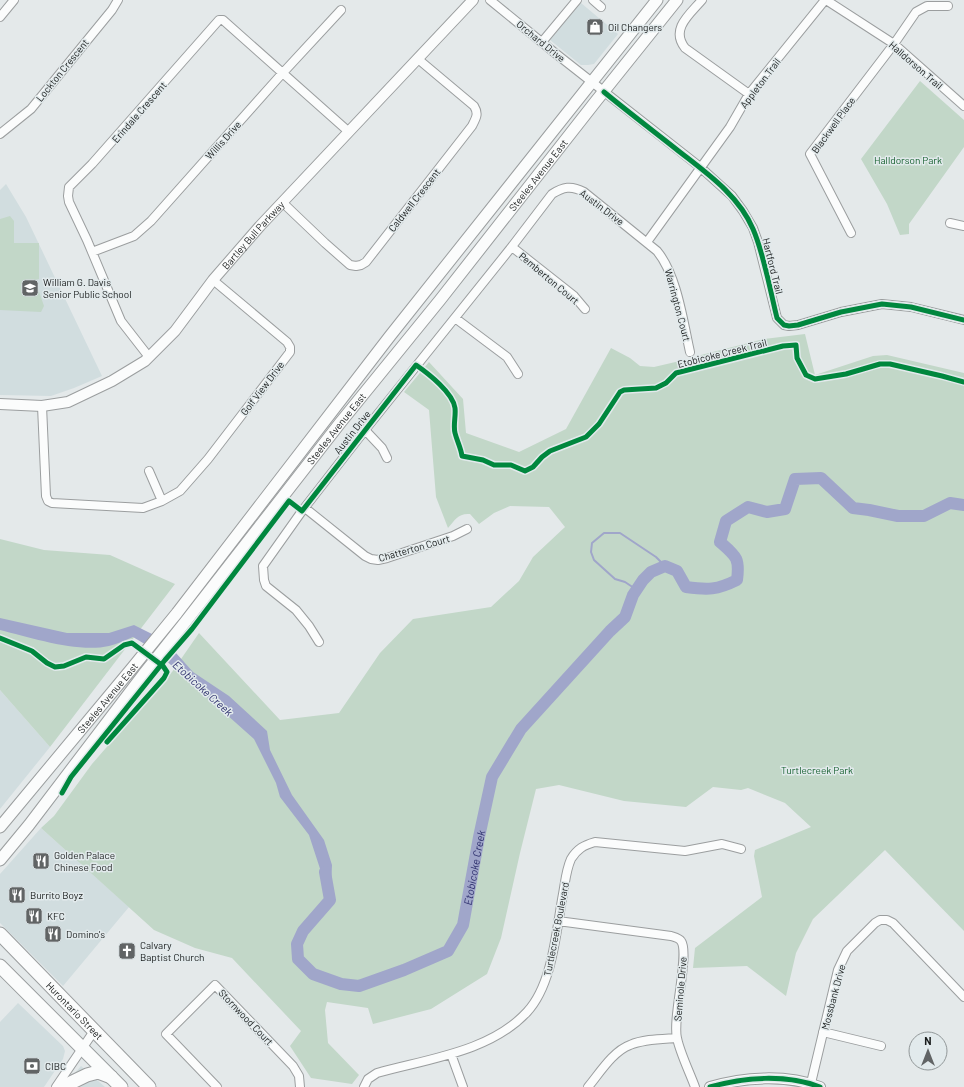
<svg xmlns="http://www.w3.org/2000/svg" width="964" height="1087" font-family="Barlow,sans-serif">
	<rect width="100%" height="100%" fill="#e4e9ea"/>
	<path fill="#d1dddf" d="M581,3l37,31 -24,30 -6,1h-7l-31,-25z
		M6,184l20,33 76,159 -28,12 -23,8 -51,-1v-205z
		M0,690l50,57 -50,62z
		M41,828l88,79 -66,79 -63,-63v-49z
		M18,1003l45,43 2,5 -2,8 -19,28h-44v-65z
		M81,1066l24,21h-42z"/>
	<path fill="#c2d7c8" d="M920,81l44,39v27l-55,77v10l-9,1 -13,-31 -26,-45z
		M10,216l4,5v22h25v36l-4,1 9,26 -3,6 -41,-2v-91z
		M805,334l10,41 58,-19 14,-1 77,18v558l-79,-81 -72,69 -17,34 -10,43 -39,-30 -54,2 2,-20 67,-51 -8,-41 1,-6 56,-23 -26,-24 -37,-15 -7,2 -28,-3 -27,20 -62,-6 -65,-16 -23,4 -16,64 -19,85 -14,36 -56,35 -58,15 -5,-16 -41,-6 -2,8 3,33 31,32 -7,9 -41,-6 -21,-32 11,-15 -69,-73 -37,-10 -41,-18 -113,-102 13,-12 38,-52 80,-92 27,-39 81,87 59,-7 41,-60 33,-34 78,-12 28,-26 14,-24 32,-30 -16,-20 -39,-1 -16,7 -15,11 -9,-10c-12,-1 -15,6 -22,14l-12,-31 -7,-87 -25,-18 25,-30 34,37 3,34 53,19 47,-23 45,-81 19,10 10,8 14,1 30,-7c7,5 13,2 17,-5l63,-16z
		M0,539l44,11 66,5 65,29 -125,163 -50,-57z"/>
	<path fill="#a0a6ca" d="M0,618l67,15h42l25,-8 28,14 14,14 17,19 36,24 38,35 3,19 22,45 32,45 8,25 -1,22h-5l-17,-52 -29,-38 -4,-14 -22,-44 -101,-90 -20,-12c-8,3 -16,7 -24,9 -31,7 -77,-8 -109,-16z"/>
	<g fill="none" stroke-linecap="round" stroke-linejoin="round">
		<path stroke="#a0a6ca" stroke-width="2" d="M637,590l-12,-8 -10,-3 -21,-19 -3,-8 1,-9 12,-10h16l36,24 9,9"/>
		<path stroke="#a0a6ca" stroke-width="12" id="s1" d="M325,872l5,28 -27,31 -6,13 1,15 15,15 28,10 18,2 45,-16 44,-19 15,-26 16,-88 13,-60 29,-48 89,-98 15,-14 8,-22 10,-15 8,-8 14,-6 12,5 9,16c22,3 31,3 51,-7 3,-22 -1,-24 -17,-38l6,-21 22,-14 19,5 18,-3 10,-30 26,-1 32,30 16,2 29,6h26l26,-13 14,2"/>
		<defs>
			<path id="minor" d="M490,0l65,53 145,114 32,29 11,15 10,17 5,14 19,76 7,7 5,1 9,-1 43,-13 41,-8 29,3 53,13
				M593,0l8,7
				M702,0c-12,14 -32,29 -17,48l64,46
				M826,0l68,44 70,62
				M0,17l14,-17
				M542,42l35,-42
				M0,134l31,-25 81,-99 6,-10
				M282,202l43,41 25,22 6,1 5,-1 5,-3 106,-136c4,-8 7,-12 2,-20l-56,-47
				M950,223l14,3
				M851,233l-41,-79 84,-110 22,-32 11,-6h21
				M647,242l83,-115 19,-33 76,-94
				M512,247l62,49 11,13
				M92,252l42,-16 17,-15 128,-144 62,-67
				M455,318l52,39 11,17
				M149,357l-28,-36 -34,-81 -18,-38 -1,-6 1,-9 23,-23 127,-144h4l126,112
				M42,406l4,90 2,5 4,2 91,5 19,-7 18,-10 28,-32 82,-107v-5l-3,-5 -74,-62
				M365,430l17,18 5,10
				M149,471l13,30
				M305,508l60,48 6,3 7,1 9,-2 66,-22 14,-7
				M319,642l-10,-16 -13,-16 -30,-24 -2,-6 -1,-14 39,-55 63,-81 145,-181 42,-55c11,-7 19,-9 32,-2l73,59c20,24 26,70 33,101
				M558,921l113,15c3,1 8,2 10,5 9,12 -9,78 -4,97 3,15 13,35 18,49
				M823,1032l58,14
				M451,1054l12,33
				M811,1083l27,-113 9,-19 28,-28 5,-3h7l6,3 71,74
				M56,1087l38,-56
				M217,1087l-51,-53 49,-49 78,81 6,10 1,11
				M364,1087l4,-8 9,-6c50,-14 113,-21 150,-61 26,-28 29,-81 36,-118 2,-11 3,-24 8,-35 6,-10 13,-14 24,-17l90,9 37,-7 19,5
				M588,1087c11,-13 25,-36 42,-42 14,-6 31,-6 46,-7"/>
			<g id="tertiary">
				<path id="s2" d="M0,404l42,2 26,-4 44,-21 33,-20 30,-30 38,-51 47,-54 213,-226"/>
				<path d="M710,1087c34,-10 76,-13 110,0"/>
			</g>
			<g id="secondary">
				<path id="s3" d="M0,827l133,-160 44,-54 213,-277 267,-336"/>
				<path id="s4" d="M0,860l29,-35 114,-150 43,-54 154,-198 100,-123 156,-199 81,-101"/>
			</g>
			<g id="primary">
				<path id="s5" d="M0,934l149,153"/>
				<path d="M0,966l121,121"/>
				<path d="M62,1087l25,-12 11,-3 13,5"/>
			</g>
		</defs>
		<use href="#minor" stroke="#9b9e9f" stroke-width="10"/>
		<use href="#tertiary" stroke="#9b9e9f" stroke-width="12"/>
		<use href="#secondary" stroke="#9b9e9f" stroke-width="13"/>
		<use href="#primary" stroke="#9b9e9f" stroke-width="15"/>
		<use href="#minor" stroke="#fbfcfc" stroke-width="8"/>
		<use href="#tertiary" stroke="#fbfcfc" stroke-width="10"/>
		<use href="#secondary" stroke="#fbfcfc" stroke-width="11"/>
		<use href="#primary" stroke="#fbfcfc" stroke-width="13"/>
		<defs>
			<path id="cycleway" d="M604,92c23,19 48,38 72,57 29,23 62,45 77,80 11,25 17,61 24,89l7,7 5,1 9,-1 43,-13 41,-8 29,3 53,13
				M0,638l32,13 15,12 8,4 9,-1 22,-9 18,2 20,-14 8,-2 31,23 4,6 -3,6 -57,64
				M62,793l9,-16 94,-117 27,-31 97,-128 13,10 114,-146c13,9 37,28 39,43 1,8 -2,17 0,25 2,8 6,15 7,23l21,4 11,5h17l14,6 8,-4 9,-10 8,-6 36,-14 13,-13 21,-32 4,-2 32,-2 10,-5 10,-10 107,-27 13,-1 1,13 9,17 9,4 31,-5 34,-10h10l52,12 22,6
				M710,1087c34,-10 76,-13 110,0"/>
		</defs>
		<use href="#cycleway" stroke="#e2eaec" stroke-width="8"/>
		<use href="#cycleway" stroke="#00873e" stroke-width="5"/>
	</g>
	<defs>
		<symbol id="shop-square" viewBox="-11 -11 22 22"><rect x="-9" y="-9" width="18" height="18" rx="4" fill="#616465" stroke="#e2eaec"/><path d="M-5-2.5h2.3a2.7 3.5 0 0 1 5.4 0H5L5.5 6h-11ZM-1.5-2.5h3a1.5 2.3 0 0 0-3 0Z" fill="#fff"/></symbol>
		<symbol id="school-square" viewBox="-11 -11 22 22"><rect x="-9" y="-9" width="18" height="18" rx="4" fill="#616465" stroke="#e2eaec"/><path d="M0-5L7-2L0 1L-7-2ZM-4 1L0 2.5L4 1V4Q0 6-4 4Z" fill="#fff"/></symbol>
		<symbol id="restaurant-square" viewBox="-11 -11 22 22"><rect x="-9" y="-9" width="18" height="18" rx="4" fill="#616465" stroke="#e2eaec"/><path d="M-5-6h1v4h1v-4h1v4h1v-4h1v5L-1.5 .5V6h-2V.5L-5-1ZM5-6V6H3V1.5H1.5Q1.5-4 5-6Z" fill="#fff"/></symbol>
		<symbol id="church-square" viewBox="-11 -11 22 22"><rect x="-9" y="-9" width="18" height="18" rx="4" fill="#616465" stroke="#e2eaec"/><path d="M-1.2-6h2.4v3.5h3.3v2.4h-3.3V6h-2.4V-.1h-3.3v-2.4h3.3Z" fill="#fff"/></symbol>
		<symbol id="bank-square" viewBox="-11 -11 22 22"><rect x="-9" y="-9" width="18" height="18" rx="4" fill="#616465" stroke="#e2eaec"/><path d="M-6-4H6V4H-6ZM0-2.3a2.3 2.3 0 1 0 0 4.6a2.3 2.3 0 1 0 0-4.6Z" fill="#fff"/></symbol>
	</defs>
	<g fill-rule="evenodd">
		<use href="#shop-square" x="585" y="17" width="20" height="20"/>
		<use href="#school-square" x="20" y="278" width="20" height="20"/>
		<use href="#restaurant-square" x="31" y="851" width="20" height="20"/>
		<use href="#restaurant-square" x="7" y="885" width="20" height="20"/>
		<use href="#restaurant-square" x="24" y="906" width="20" height="20"/>
		<use href="#restaurant-square" x="43" y="924" width="20" height="20"/>
		<use href="#church-square" x="117" y="941" width="20" height="20"/>
		<use href="#bank-square" x="22" y="1056" width="20" height="20"/>
	</g>
	<g text-anchor="middle" dominant-baseline="central" stroke-width="3" stroke-linejoin="round" paint-order="stroke">
		<g font-size="10" fill="#1a1d1d" stroke="#e2eaec" text-anchor="start">
			<text x="608" y="27">Oil Changers</text>
			<text x="43" y="282">William G. Davis<tspan x="43" dy="12">Senior Public School</tspan></text>
			<text x="54" y="855">Golden Palace<tspan x="54" dy="12">Chinese Food</tspan></text>
			<text x="30" y="895">Burrito Boyz</text>
			<text x="47" y="916">KFC</text>
			<text x="66" y="934">Domino's</text>
			<text x="140" y="945">Calvary<tspan x="140" dy="12">Baptist Church</tspan></text>
			<text x="45" y="1066">CIBC</text>
		</g>
		<g font-size="10" fill="#1a1d1d" stroke="#e2eaec">
			<text transform="translate(541 41) rotate(39)">Orchard Drive</text>
			<text transform="translate(916 65) rotate(41)">Halldorson Trail</text>
			<text transform="translate(62 70) rotate(-51)">Lockton Crescent</text>
			<text transform="translate(760 83) rotate(-53)">Appleton Trail</text>
			<text transform="translate(139 112) rotate(-49)">Erindale Crescent</text>
			<text transform="translate(833 125) rotate(-54)">Blackwell Place</text>
			<text transform="translate(223 140) rotate(-48)">Willis Drive</text>
			<text stroke="none"><textPath href="#s4" startOffset="871">Steeles Avenue East</textPath></text>
			<text transform="translate(414 200) rotate(-52)">Caldwell Crescent</text>
			<text transform="translate(602 207) rotate(37)">Austin Drive</text>
			<text stroke="none"><textPath href="#s2" startOffset="322">Bartley Bull Parkway</textPath></text>
			<text transform="translate(773 266) rotate(76)">Hartford Trail</text>
			<text transform="translate(549 278) rotate(40)">Pemberton Court</text>
			<text transform="translate(678 305) rotate(75)">Warrington Court</text>
			<text transform="translate(722 353) rotate(-14)">Etobicoke Creek Trail</text>
			<text transform="translate(262 388) rotate(-53)">Golf View Drive</text>
			<text stroke="none"><textPath href="#s4" startOffset="547">Steeles Avenue East</textPath></text>
			<text transform="translate(352 432) rotate(-52)">Austin Drive</text>
			<text transform="translate(414 548) rotate(-16)">Chatterton Court</text>
			<text stroke="none"><textPath href="#s3" startOffset="168">Steeles Avenue East</textPath></text>
			<text transform="translate(556 929) rotate(-79)">Turtlecreek Boulevard</text>
			<text transform="translate(680 989) rotate(-85)">Seminole Drive</text>
			<text transform="translate(833 997) rotate(-75)">Mossbank Drive</text>
			<text stroke="none"><textPath href="#s5" startOffset="107">Hurontario Street</textPath></text>
			<text transform="translate(246 1017) rotate(46)">Stornwood Court</text>
		</g>
		<g font-size="10" fill="#176130" stroke="#e2eaec">
			<text x="908" y="160">Halldorson Park</text>
			<text x="817" y="770">Turtlecreek Park</text>
		</g>
		<g font-size="11" font-style="italic" fill="#2c2e6c" stroke="#e2eaec">
			<text transform="translate(203 688) rotate(42)">Etobicoke Creek</text>
			<text stroke="none"><textPath href="#s1" startOffset="352">Etobicoke Creek</textPath></text>
		</g>
	</g>
	<g transform="translate(928 1051)"><circle r="19" fill="#e2eaec" stroke="#929899"/>
	<path d="M0-3L7 15L0 10L-7 15Z" fill="#616465"/>
	<text y="-6" font-size="11" font-weight="bold" text-anchor="middle" fill="#1a1d1d">N</text>
	</g>
</svg>
